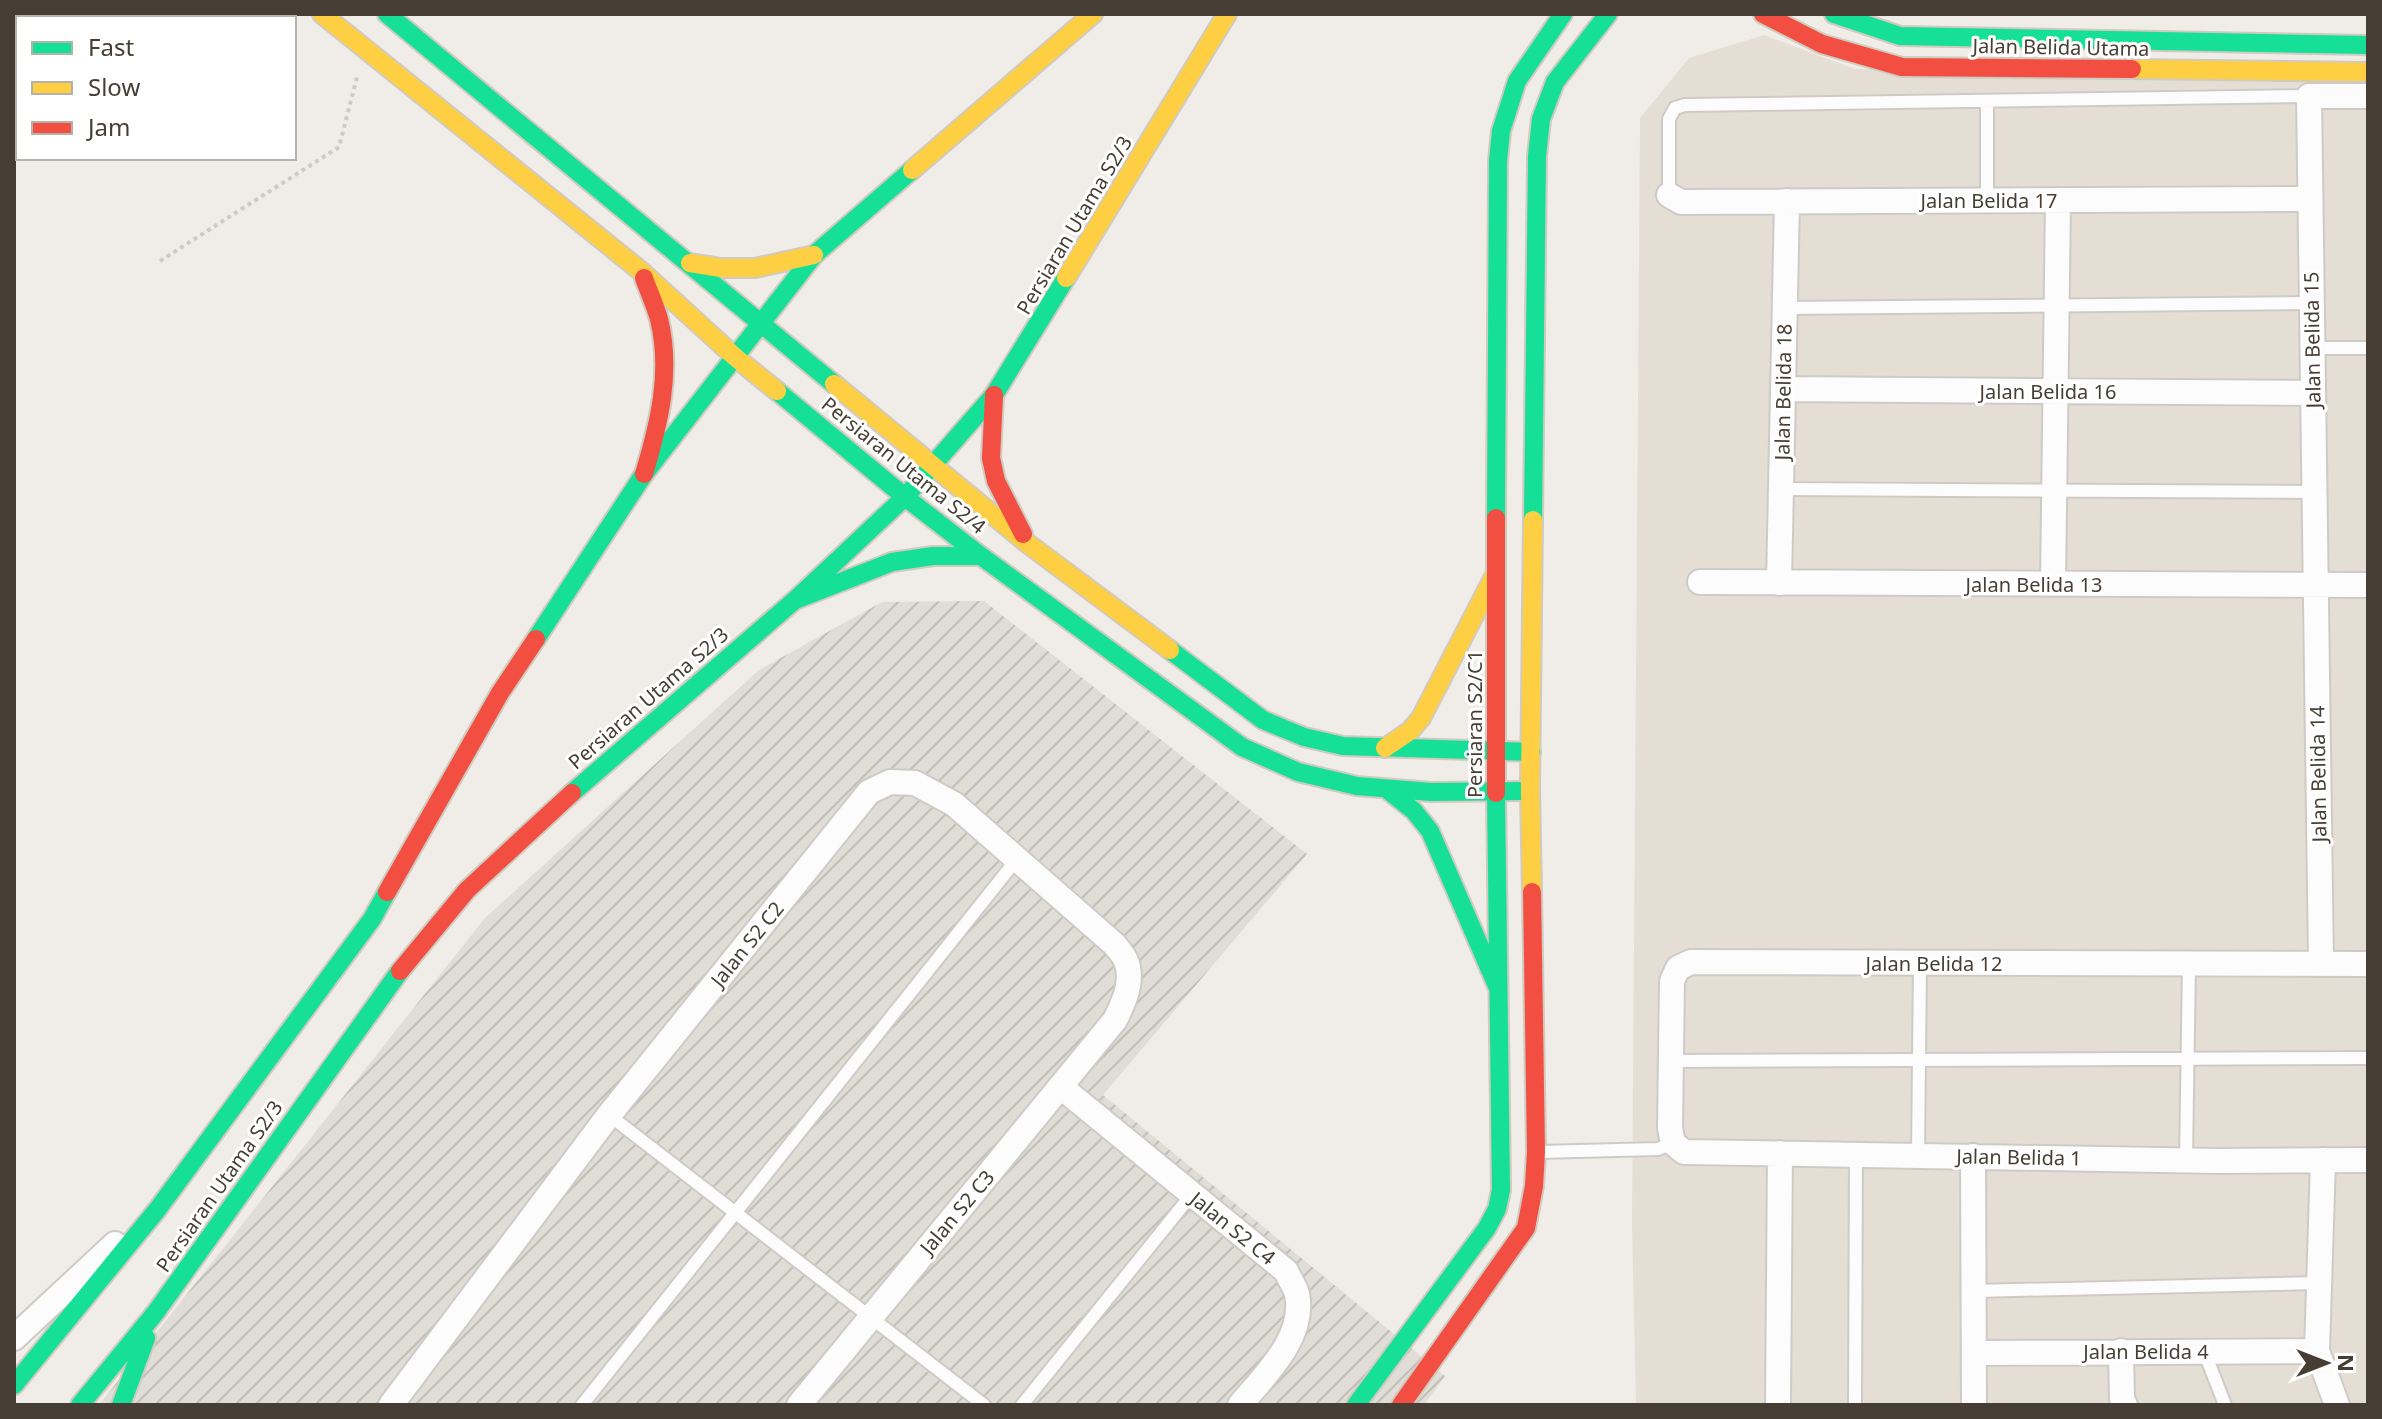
<svg xmlns="http://www.w3.org/2000/svg" width="2382" height="1419" font-family="'Noto Sans',sans-serif">
	<defs>
		<pattern id="industrial-furrows" width="10" height="10" patternUnits="userSpaceOnUse" patternTransform="scale(2)"><rect width="10" height="10" fill="#e0dcd6"/><path d="M-1 1l2-2M0 10L10 0M9 11l2-2" fill="none" stroke="#c2beb8"/></pattern>
	</defs>
	<rect width="100%" height="100%" fill="#f0ede8"/>
	<path fill="#e5ded5" d="M1764,35l91,34h513v1336h-732l-4,-181 8,-1106 49,-60z"/>
	<path fill="url(#industrial-furrows)" d="M984,601l323,253 -204,241 342,281 -21,29h-1325l386,-487 274,-248 123,-68z"/>
	<g fill="none" stroke-linecap="round" stroke-linejoin="round">
		<defs>
			<path id="lane" d="M1987,101v100
				M1669,195v-76l6,-11 10,-3 624,-9
				M1785,308l527,-5
				M2312,348h56
				M1781,489l533,3
				M1670,1061l698,-3
				M609,1115l375,290
				M1538,1152l120,-3 15,-6
				M1918,1155l2,-192
				M2186,1160l3,-196
				M1974,1291l345,-8
				M2204,1351l21,54
				M582,1405l435,-546
				M1022,1405l170,-211
				M1855,1405l1,-251"/>
			<path id="street" d="M1669,195l12,7 629,-3
				M1783,389l530,4
				M1700,582l668,3
				M1779,583l8,-382
				M2053,584l5,-384
				M2321,963l-12,-867h59
				M2368,964l-677,-2 -13,6 -6,13 -2,147 3,15 11,9 534,9 150,-1
				M1061,1087l225,184c3,7 9,16 11,23 9,43 -32,81 -57,111
				M1973,1156l1,249
				M2323,1160l-6,191 20,54
				M14,1338l101,-94
				M2121,1351l1,48 3,6
				M1974,1353l343,-2
				M391,1405l218,-290 260,-323 21,-10 25,1 39,21 160,140c4,5 10,11 12,17 8,20 -2,41 -11,59l-316,385
				M1778,1405l2,-252"/>
			<path id="fast" d="M387,14l447,370
				M1834,14l66,22 468,9
				M777,391l128,106 76,59 261,191 56,25 59,14 74,6 99,-1
				M1496,518l2,-357 3,-30 16,-50 46,-67
				M1533,520l4,-364 4,-37 14,-37 53,-68
				M795,600l97,-38 41,-6h48
				M536,639l108,-165 170,-219 98,-85
				M1170,650l93,70 41,17 39,9 188,6
				M1389,791l25,20 16,20 67,155
				M572,793l223,-193 110,-103 89,-102 72,-117
				M14,1385l143,-175 215,-291 15,-27
				M80,1405l76,-93 244,-341
				M121,1405l25,-67
				M1356,1405l131,-177 10,-19 4,-19 -5,-397"/>
			<path id="slow" d="M322,14l320,258 93,85 42,34
				M2132,69l236,3
				M912,170l181,-156
				M690,263l31,5h34l59,-13
				M1066,278l161,-264
				M834,384l193,159 143,107
				M1385,748l25,-17 11,-13 74,-143
				M1532,892l-2,-101 3,-271"/>
			<path id="jam" d="M1763,14l59,30 80,23 230,2
				M644,278c5,14 11,27 15,41 13,53 0,105 -15,155
				M994,395l-3,63 5,23 27,53
				M1496,793v-275
				M387,892l113,-199 36,-54
				M400,971l67,-81 105,-97
				M1401,1405l125,-177 8,-42 2,-34 -4,-260"/>
		</defs>
		<use href="#lane" stroke="#cecbc6" stroke-width="16"/>
		<use href="#street" stroke="#cecbc6" stroke-width="28"/>
		<use href="#fast" stroke="#d0cabf" stroke-width="22"/>
		<use href="#slow" stroke="#d0cabf" stroke-width="22"/>
		<use href="#jam" stroke="#d0cabf" stroke-width="22"/>
		<path stroke="#cecbc7" stroke-width="4" stroke-dasharray="4 4" stroke-linecap="butt" d="M160,261l179,-114 18,-70"/>
		<use href="#lane" stroke="#fdfcfc" stroke-width="12"/>
		<use href="#street" stroke="#fdfcfc" stroke-width="24"/>
		<use href="#fast" stroke="#16e098" stroke-width="18"/>
		<use href="#slow" stroke="#ffcf43" stroke-width="18"/>
		<use href="#jam" stroke="#f24e42" stroke-width="18"/>
	</g>
	<g text-anchor="middle" dominant-baseline="central" stroke-width="6" stroke-linejoin="round" paint-order="stroke">
		<g font-size="20" fill="#463e35" stroke="#fff">
			<text transform="translate(2061 47) rotate(1)">Jalan Belida Utama</text>
			<text x="1989" y="200">Jalan Belida 17</text>
			<text transform="translate(1074 225) rotate(-59)">Persiaran Utama S2/3</text>
			<text transform="translate(2312 340) rotate(-91)">Jalan Belida 15</text>
			<text x="2048" y="391">Jalan Belida 16</text>
			<text transform="translate(1783 392) rotate(-89)">Jalan Belida 18</text>
			<text transform="translate(904 465) rotate(39)">Persiaran Utama S2/4</text>
			<text x="2034" y="584">Jalan Belida 13</text>
			<text transform="translate(648 698) rotate(-41)">Persiaran Utama S2/3</text>
			<text transform="translate(1474 724) rotate(-90)">Persiaran S2/C1</text>
			<text transform="translate(2318 774) rotate(-91)">Jalan Belida 14</text>
			<text transform="translate(747 944) rotate(-51)">Jalan S2 C2</text>
			<text x="1934" y="963">Jalan Belida 12</text>
			<text transform="translate(2019 1157) rotate(1)">Jalan Belida 1</text>
			<text transform="translate(219 1186) rotate(-55)">Persiaran Utama S2/3</text>
			<text transform="translate(957 1212) rotate(-50)">Jalan S2 C3</text>
			<text transform="translate(1233 1228) rotate(39)">Jalan S2 C4</text>
			<text x="2146" y="1351">Jalan Belida 4</text>
		</g>
	</g>
	<rect width="2382" height="1419" fill="none" stroke="#463e35" stroke-width="32"/>
	<rect x="16" y="16" width="280" height="144" fill="#ffffff" stroke="#b5b2ae" stroke-width="2"/>
	<rect x="32" y="42" width="40" height="12" fill="#16e098" stroke="#b5b2ae" stroke-width="2"/>
	<text x="88" y="56" font-size="24" fill="#463e35">Fast</text>
	<rect x="32" y="82" width="40" height="12" fill="#ffcf43" stroke="#b5b2ae" stroke-width="2"/>
	<text x="88" y="96" font-size="24" fill="#463e35">Slow</text>
	<rect x="32" y="122" width="40" height="12" fill="#f24e42" stroke="#b5b2ae" stroke-width="2"/>
	<text x="88" y="136" font-size="24" fill="#463e35">Jam</text>
	<g transform="translate(2326 1363) rotate(90)" stroke="#ffffff" stroke-width="6" paint-order="stroke">
	<path d="M0-6L14 30L0 20L-14 30Z" fill="#463e35"/>
	<text y="-12" font-size="22" font-weight="bold" text-anchor="middle" fill="#463e35">N</text>
	</g>
</svg>
